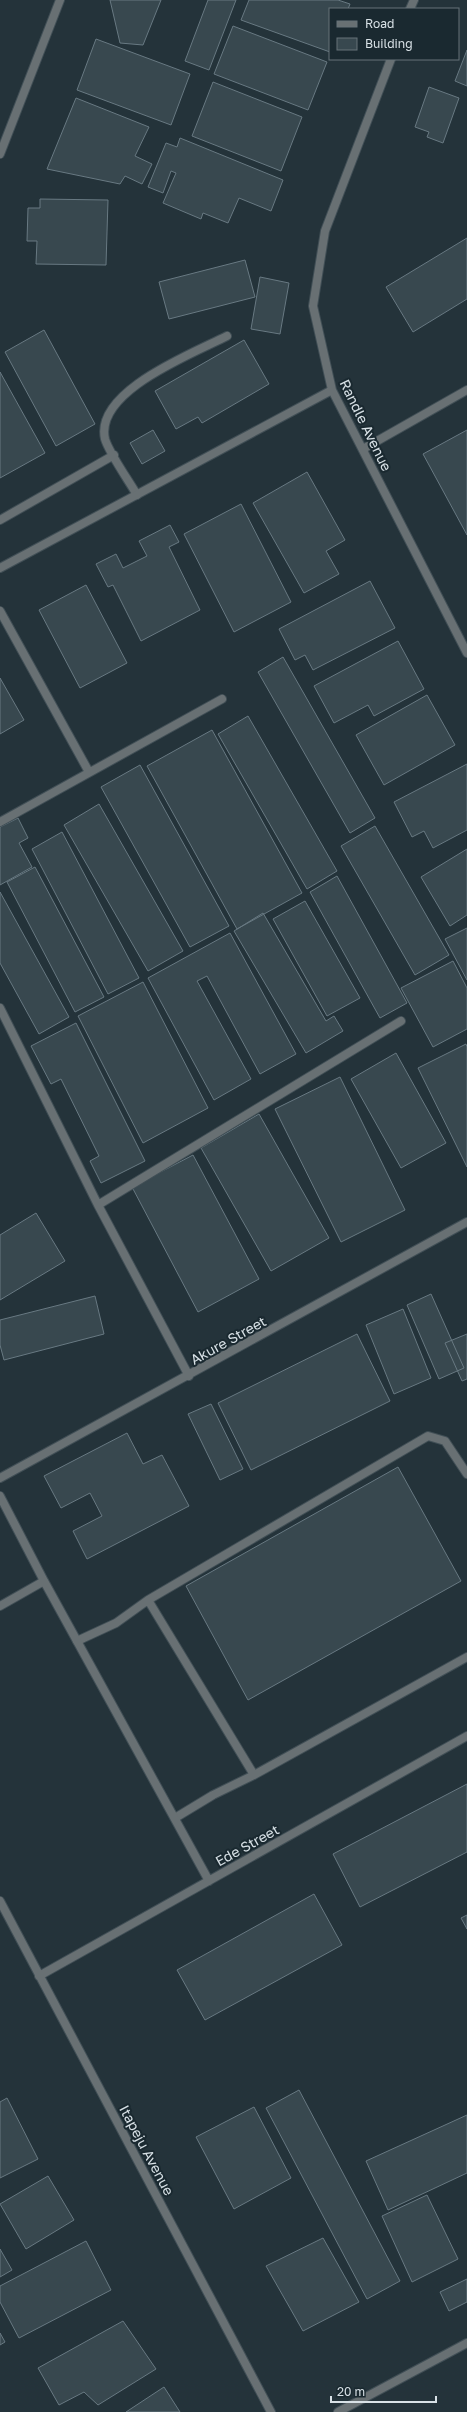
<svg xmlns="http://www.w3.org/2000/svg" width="467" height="2412" font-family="'Golos Text',sans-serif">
	<rect width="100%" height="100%" fill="#24333a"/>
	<path fill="#38484f" stroke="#687982" d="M110,0h51l-18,45 -23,-2z
		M208,0h28l-27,70 -24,-9z
		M249,0h89l12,4 -2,5h-18v43l-89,-32z
		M233,26l94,36 -19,48 -94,-36z
		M96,39l94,35 -19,51 -94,-35z
		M467,50v36l-12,-5z
		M213,82l89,35 -21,54 -89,-35z
		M429,87l30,11 -16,45 -16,-6 2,-5 -14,-5z
		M76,98l73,29 -14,29 17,8 -10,20 -17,-8 -5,8 -73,-15z
		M180,138l103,42 -12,31 -32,-13 -11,25 -25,-10 -2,6 -38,-16 13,-30 -5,-2 -8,22 -15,-6 18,-44 11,4z
		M40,199l68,1 -2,65 -70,-1 1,-23h-10l1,-33h12z
		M467,238v61l-54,33 -27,-45z
		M245,260l10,37 -86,22 -10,-37z
		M260,277l29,6 -9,51 -29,-5z
		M44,330l51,94 -39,22 -51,-94z
		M244,340l25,44 -67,39 -4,-6 -22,12 -21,-38z
		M0,372l45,81 -45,25z
		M153,430l12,21 -23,13 -12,-21z
		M467,430v105l-44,-81z
		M307,472l38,68 -19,11 13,23 -35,19 -51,-90z
		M241,504l50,98 -57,30 -50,-98z
		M170,525l9,17 -10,5 31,63 -59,31 -28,-56 -5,2 -12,-23 20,-10 7,14 24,-12 -8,-15z
		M370,581l25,47 -82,42 -8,-15 -10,5 -16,-31z
		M86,585l41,78 -47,25 -41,-78z
		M398,641l26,48 -50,27 -6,-11 -34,18 -20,-37z
		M283,657l92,161 -25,15 -92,-161z
		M0,678l24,42 -24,14z
		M427,695l28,50 -71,40 -28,-50z
		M248,716l89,155 -30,18 -89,-155z
		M212,730l90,163 -65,36 -90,-163z
		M467,764v66l-34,18 -9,-17 -12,6 -18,-35z
		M140,765l89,161 -39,21 -89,-160z
		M99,804l84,147 -35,20 -84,-146z
		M18,818l10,20 -9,5 13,24 -32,18v-58z
		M375,826l74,129 -34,20 -74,-129z
		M62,832l77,146 -31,16 -76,-145z
		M467,849v66l-17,11 -29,-49z
		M35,867l69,130 -29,15 -68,-130z
		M337,876l70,127 -27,15 -70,-126z
		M0,892l69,125 -30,17 -39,-71z
		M305,901l55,97 -33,18 -54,-97z
		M263,913l63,108 8,-5 9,15 -37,22 -72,-122z
		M467,928v52l-22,-41z
		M230,933l66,121 -36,20 -53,-98 -10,5 54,98 -37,21 -66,-122z
		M453,961l14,27v41l-34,18 -32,-59z
		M143,982l65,126 -65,35 -65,-127z
		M76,1023l69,138 -44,22 -11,-22 9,-5 -38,-77 -10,5 -20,-38z
		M466,1044l1,3v120l-49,-99z
		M396,1053l50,90 -45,25 -50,-89z
		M340,1077l65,133 -64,32 -66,-133z
		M259,1114l70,124 -58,33 -70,-123z
		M193,1155l66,124 -61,33 -66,-125z
		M36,1213l29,48 -65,39v-65z
		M431,1294l33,74 -25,11 -32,-74z
		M95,1296l9,38 -100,26 -4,-15v-25z
		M403,1309l28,69 -37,16 -28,-69z
		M357,1334l33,67 -139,69 -33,-67z
		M467,1334v45l-5,2 -17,-38z
		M211,1404l32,65 -23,11 -32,-66z
		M127,1433l16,31 19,-9 27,51 -102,53 -14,-28 29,-15 -12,-23 -29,15 -17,-32z
		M398,1467l63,114 -213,119 -62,-114z
		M467,1784v68l-107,55 -27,-53z
		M314,1894l28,51 -137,75 -28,-50z
		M467,1915v14l-6,-11z
		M299,2090l101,191 -33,18 -101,-191z
		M7,2098l31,61 -38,19v-76z
		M254,2107l37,71 -57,31 -38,-72z
		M467,2115v58l-79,37 -22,-49z
		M48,2176l26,44 -48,29 -26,-45z
		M427,2195l31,64 -46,23 -30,-66z
		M323,2238l36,64 -56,29 -37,-65z
		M86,2241l25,49 -92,48 -19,-36v-16z
		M0,2249l12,21 -12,7z
		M467,2279v23l-18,9 -9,-19z
		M123,2321l33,48 -58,36 -14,-13 -25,13 -21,-37z
		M0,2333l5,9 -5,3z
		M164,2387l16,25h-54z"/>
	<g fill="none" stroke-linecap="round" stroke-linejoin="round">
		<defs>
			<path id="service" d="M363,449l104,-59
				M137,495c-8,-14 -28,-42 -32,-56 -11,-48 89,-86 122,-103
				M0,520l114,-65
				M148,1600l106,175
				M77,1641l39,-18 32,-23 280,-164 17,5 22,33
				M175,1818l38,-23 41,-20 213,-118"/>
			<path id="minor" d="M410,9l4,-9
				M391,59l-66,172 -12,75 19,84 135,263
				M0,154l60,-154
				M0,568l332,-178
				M0,611l89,161
				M0,822l222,-123
				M0,1008l98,197 91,171
				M98,1205l303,-184
				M0,1478l467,-256
				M0,1496l44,85 165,300
				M0,1606l44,-25
				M0,1901l271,511
				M39,1976l428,-240
				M338,2412l129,-69"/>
		</defs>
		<use href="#service" stroke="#414f56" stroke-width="10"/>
		<use href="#minor" stroke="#414f56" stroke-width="10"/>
		<use href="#service" stroke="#687073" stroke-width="8"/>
		<use href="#minor" stroke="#687073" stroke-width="8"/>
	</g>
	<g text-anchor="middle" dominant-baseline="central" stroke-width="4" stroke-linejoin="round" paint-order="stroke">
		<g font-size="14" fill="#d8e1e6" stroke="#1a2930">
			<text transform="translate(366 425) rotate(64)">Randle Avenue</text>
			<text transform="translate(228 1340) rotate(-29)">Akure Street</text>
			<text transform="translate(247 1845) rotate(-29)">Ede Street</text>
			<text transform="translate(147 2150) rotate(62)">Itapeju Avenue</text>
		</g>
	</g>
	<rect x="329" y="8" width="130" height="52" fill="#1a2930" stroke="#667379"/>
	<rect x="337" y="21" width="20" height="6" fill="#687073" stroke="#667379"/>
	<text x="365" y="28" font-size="12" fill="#d8e1e6">Road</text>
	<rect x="337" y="38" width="20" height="12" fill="#38484f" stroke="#667379"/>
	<text x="365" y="48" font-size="12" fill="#d8e1e6">Building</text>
	<path d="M331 2396v6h105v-6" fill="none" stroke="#d8e1e6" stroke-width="2"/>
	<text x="337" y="2396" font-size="12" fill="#d8e1e6" stroke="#1a2930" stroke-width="3" paint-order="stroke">20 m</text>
</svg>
